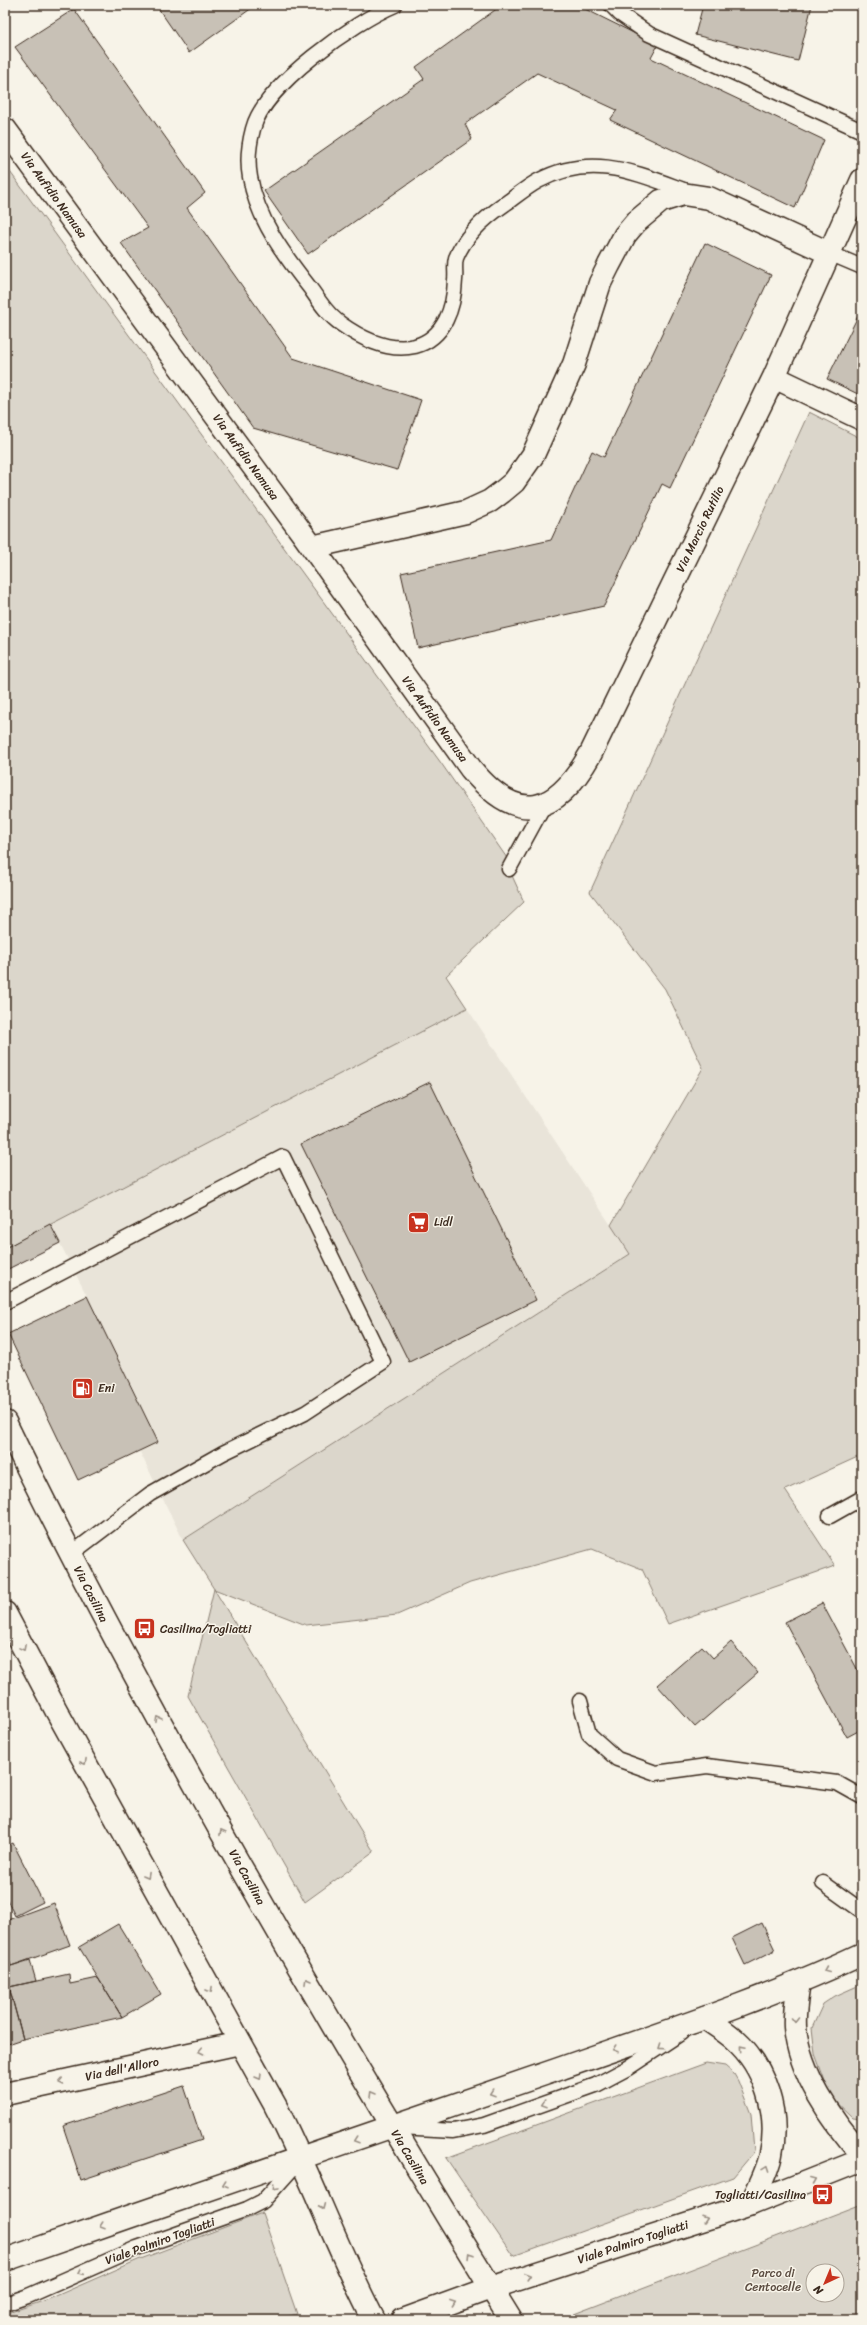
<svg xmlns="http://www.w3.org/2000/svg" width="867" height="2325" font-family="Sriracha,sans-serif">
	<rect width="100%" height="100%" fill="#f7f3e8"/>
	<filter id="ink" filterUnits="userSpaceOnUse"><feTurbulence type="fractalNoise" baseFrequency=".025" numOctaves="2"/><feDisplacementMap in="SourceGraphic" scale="8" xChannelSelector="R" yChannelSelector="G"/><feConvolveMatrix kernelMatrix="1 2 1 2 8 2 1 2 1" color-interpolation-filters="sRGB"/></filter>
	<g filter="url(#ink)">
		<path fill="#e9e4d9" d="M467,1008l163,246 -447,286 -44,-90 19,-9 -71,-145 -37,-72z"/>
		<path fill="#dbd6cb" stroke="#8b8074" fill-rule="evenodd" d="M5,165l436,598 68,98v8l15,33 -78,74 21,32 -462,240z
			M809,412l53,27v1016l-77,35 50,76 -167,58 -26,-55 -50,-20 -122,34 -73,32 -91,10 -92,-36 160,263 -69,50 -117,-206 26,-107 -31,-49 447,-286 -19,-29 92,-157 -38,-79 -75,-97z
			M862,1984v135l-9,-1 -22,-21 -16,-43 -3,-26 11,-24 12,-8z
			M706,2063l19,3 9,8 4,7 13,33 3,38 -21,25 -220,79 -67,-98z
			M862,2204v116h-285l-3,-6zM813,2271h24v24h-24z
			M262,2213l35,101 -22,6h-270v-6l44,-15 89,-39z"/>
		<path fill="#c8c1b6" stroke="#3b2a1e" d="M156,5h100l-67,48z
			M502,5h75l81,40 -7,13 173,82 -29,68 -185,-88 7,-10 -80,-37 -72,51 7,15 -164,115 -44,-63 160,-112 -8,-12z
			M703,5h109l-14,56 -103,-26z
			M74,9l131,184 -18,15 106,150 128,42 -24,70 -144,-42 -132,-185 27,-15 -133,-181z
			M705,243l66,32 -101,213 -8,-4 -58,122 -186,42 -17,-75 150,-33 41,-89 12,6z
			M858,316l4,2v78l-35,-17z
			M430,1082l106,218 -127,62 -108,-218z
			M50,1224l10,19 -54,27 -1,-22z
			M87,1296l71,146 -80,38 -70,-146z
			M822,1603l40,75v51l-15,8 -62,-115z
			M731,1642l27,31 -63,54 -38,-42 45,-39 11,12z
			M13,1843l30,59 -28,14 -10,-20v-49z
			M54,1903l16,42 -59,21 -6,-17v-28z
			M762,1923l13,27 -30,15 -13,-27z
			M118,1924l43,70 -39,23 -43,-70z
			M5,1949l6,17 19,-6 6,21 -31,7z
			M69,1974l1,10 28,-6 24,39 -99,22 -14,-52z
			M9,1987l14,52 -18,6v-57z
			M184,2086l18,54 -121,40 -18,-54z"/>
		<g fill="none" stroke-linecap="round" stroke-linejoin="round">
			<defs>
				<path id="service" d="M395,5c-41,17 -131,80 -142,124 -4,15 -6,32 -3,48 7,42 34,78 60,111 9,13 18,27 31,36 21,15 48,28 74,22 30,-8 39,-39 40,-66 1,-7 -1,-15 1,-22 9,-23 30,-41 49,-54 11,-8 22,-17 33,-23 54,-29 98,-8 151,11
					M611,5l9,9 29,20 213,97
					M829,253l33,14
					M509,869l35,-64
					M5,1302l278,-145 100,205 -78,51 -82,40 -73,41 -79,60
					M830,1516l32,-18
					M580,1701l9,33 28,25 39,14 51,-7 130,17 25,14
					M823,1883l39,28
					M400,2128l53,3 31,-6 112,-40 32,-17 53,-35
					M5,2304l23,-8 109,-48 110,-39 16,-8 36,-40"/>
				<path id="minor" d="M5,129l300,408 166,232c48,58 85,46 120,-16l183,-376 88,-197
					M774,377l88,42
					M312,547l154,-35 24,-11 12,-9 12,-10 19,-27 41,-91 26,-81 9,-18 16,-30 11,-13 25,-21 22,-7 26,4 120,55
					M799,1982c-2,15 -5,30 -4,45 4,46 37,94 67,127
					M5,2094l235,-51"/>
				<path id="secondary" d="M5,1422c67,139 140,274 215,408 94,166 190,328 291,490
					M5,1613l51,97 219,395c36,70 62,145 99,215
					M705,2018c10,7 20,13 29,21 31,27 46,75 37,115 -3,17 -13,34 -20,50"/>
				<path id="primary" d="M5,2260c184,-65 369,-126 554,-191 102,-36 205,-69 303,-115
					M403,2320l88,-32 260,-84 111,-44"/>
			</defs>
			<use href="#service" stroke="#3b2a1e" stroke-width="17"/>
			<use href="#minor" stroke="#3b2a1e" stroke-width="25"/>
			<use href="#secondary" stroke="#3b2a1e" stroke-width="25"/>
			<use href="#primary" stroke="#3b2a1e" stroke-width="25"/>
			<use href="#service" stroke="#f7f3e8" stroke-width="14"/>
			<use href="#minor" stroke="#f7f3e8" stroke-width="22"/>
			<use href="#secondary" stroke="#f7f3e8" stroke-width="22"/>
			<use href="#primary" stroke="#f7f3e8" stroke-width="22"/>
		</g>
		<defs><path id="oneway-chevron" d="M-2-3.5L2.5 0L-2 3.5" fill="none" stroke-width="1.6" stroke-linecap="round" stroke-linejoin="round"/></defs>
		<g stroke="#998e83">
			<use href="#oneway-chevron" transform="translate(23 1648) rotate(62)"/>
			<use href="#oneway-chevron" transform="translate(158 1719) rotate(-119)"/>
			<use href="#oneway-chevron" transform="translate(84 1762) rotate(61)"/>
			<use href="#oneway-chevron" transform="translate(222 1832) rotate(-119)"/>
			<use href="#oneway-chevron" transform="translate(147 1876) rotate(61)"/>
			<use href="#oneway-chevron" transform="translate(826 1970) rotate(157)"/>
			<use href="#oneway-chevron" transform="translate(307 1981) rotate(-120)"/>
			<use href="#oneway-chevron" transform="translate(210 1990) rotate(61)"/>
			<use href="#oneway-chevron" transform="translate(795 2020) rotate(90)"/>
			<use href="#oneway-chevron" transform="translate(661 2047) rotate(146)"/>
			<use href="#oneway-chevron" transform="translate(742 2048) rotate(-131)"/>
			<use href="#oneway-chevron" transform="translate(615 2049) rotate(161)"/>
			<use href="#oneway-chevron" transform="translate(201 2051) rotate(168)"/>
			<use href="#oneway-chevron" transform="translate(259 2077) rotate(60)"/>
			<use href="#oneway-chevron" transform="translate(61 2082) rotate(168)"/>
			<use href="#oneway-chevron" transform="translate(492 2093) rotate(161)"/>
			<use href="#oneway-chevron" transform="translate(372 2094) rotate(-121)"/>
			<use href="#oneway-chevron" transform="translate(544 2104) rotate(161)"/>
			<use href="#oneway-chevron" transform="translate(356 2140) rotate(161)"/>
			<use href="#oneway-chevron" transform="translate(766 2169) rotate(-70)"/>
			<use href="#oneway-chevron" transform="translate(813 2180) rotate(-22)"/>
			<use href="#oneway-chevron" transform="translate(225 2184) rotate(161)"/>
			<use href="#oneway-chevron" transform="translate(275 2187) rotate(133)"/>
			<use href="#oneway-chevron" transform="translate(322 2207) rotate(67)"/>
			<use href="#oneway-chevron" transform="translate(705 2219) rotate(-18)"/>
			<use href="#oneway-chevron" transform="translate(102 2226) rotate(161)"/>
			<use href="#oneway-chevron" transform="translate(470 2255) rotate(-122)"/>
			<use href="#oneway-chevron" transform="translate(81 2272) rotate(156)"/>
			<use href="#oneway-chevron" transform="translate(528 2276) rotate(-17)"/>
			<use href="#oneway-chevron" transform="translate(453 2302) rotate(-20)"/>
		</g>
	</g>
	<defs>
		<symbol id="supermarket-square" viewBox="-11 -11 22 22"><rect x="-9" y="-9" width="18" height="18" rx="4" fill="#c8321e" stroke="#f7f3e8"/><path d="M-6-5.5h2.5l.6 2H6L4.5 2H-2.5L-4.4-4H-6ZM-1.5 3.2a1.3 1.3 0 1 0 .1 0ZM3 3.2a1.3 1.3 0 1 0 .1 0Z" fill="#fff"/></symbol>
		<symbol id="fuel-square" viewBox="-11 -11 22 22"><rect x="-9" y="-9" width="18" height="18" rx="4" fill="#c8321e" stroke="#f7f3e8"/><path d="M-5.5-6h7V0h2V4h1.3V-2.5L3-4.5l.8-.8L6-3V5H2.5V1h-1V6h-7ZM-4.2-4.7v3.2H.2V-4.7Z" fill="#fff"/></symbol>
		<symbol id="bus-square" viewBox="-11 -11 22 22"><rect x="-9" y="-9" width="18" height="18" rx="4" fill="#c8321e" stroke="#f7f3e8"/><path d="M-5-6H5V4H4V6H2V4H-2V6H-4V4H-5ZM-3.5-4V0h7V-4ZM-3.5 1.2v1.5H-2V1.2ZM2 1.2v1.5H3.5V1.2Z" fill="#fff"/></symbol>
	</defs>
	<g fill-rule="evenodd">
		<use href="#supermarket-square" x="406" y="1210" width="25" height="25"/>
		<use href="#fuel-square" x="70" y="1376" width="25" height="25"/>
		<use href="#bus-square" x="132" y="1616" width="25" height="25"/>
		<use href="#bus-square" x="810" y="2182" width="25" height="25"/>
	</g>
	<g text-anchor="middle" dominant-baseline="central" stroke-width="3" stroke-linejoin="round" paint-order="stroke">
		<g font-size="12" fill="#3b2a1e" stroke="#f7f3e8">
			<text transform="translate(54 195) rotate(54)">Via Aufidio Namusa</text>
			<text transform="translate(246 457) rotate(54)">Via Aufidio Namusa</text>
			<text transform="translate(700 529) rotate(-64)">Via Marcio Rutilio</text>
			<text transform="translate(435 719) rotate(54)">Via Aufidio Namusa</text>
			<text transform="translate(91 1594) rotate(63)">Via Casilina</text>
			<text transform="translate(247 1877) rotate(61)">Via Casilina</text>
			<text transform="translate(122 2069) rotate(-12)">Via dell'Alloro</text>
			<text transform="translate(410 2157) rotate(59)">Via Casilina</text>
			<text transform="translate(160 2241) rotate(-20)">Viale Palmiro Togliatti</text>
			<text transform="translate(633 2242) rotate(-18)">Viale Palmiro Togliatti</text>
		</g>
		<g font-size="12" fill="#3b2a1e" stroke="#f7f3e8" text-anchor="start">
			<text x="434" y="1222">Lidl</text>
			<text x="98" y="1388">Eni</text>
			<text x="160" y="1629">Casilina/Togliatti</text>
			<text x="806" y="2195" text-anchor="end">Togliatti/Casilina</text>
		</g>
		<g font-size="12" fill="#5b4c41" stroke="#f7f3e8">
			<text x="773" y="2273">Parco di<tspan x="773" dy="14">Centocelle</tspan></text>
		</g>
	</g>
	<rect width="867" height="2325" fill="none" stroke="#f7f3e8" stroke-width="20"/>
	<rect x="10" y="10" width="847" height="2305" fill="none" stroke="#3b2a1e" stroke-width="1.5" filter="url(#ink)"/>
	<g transform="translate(825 2283) rotate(224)"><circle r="19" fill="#f7f3e8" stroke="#aca397"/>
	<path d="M0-3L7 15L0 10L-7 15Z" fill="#c8321e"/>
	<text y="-6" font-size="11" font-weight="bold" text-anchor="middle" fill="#3b2a1e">N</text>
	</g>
</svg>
